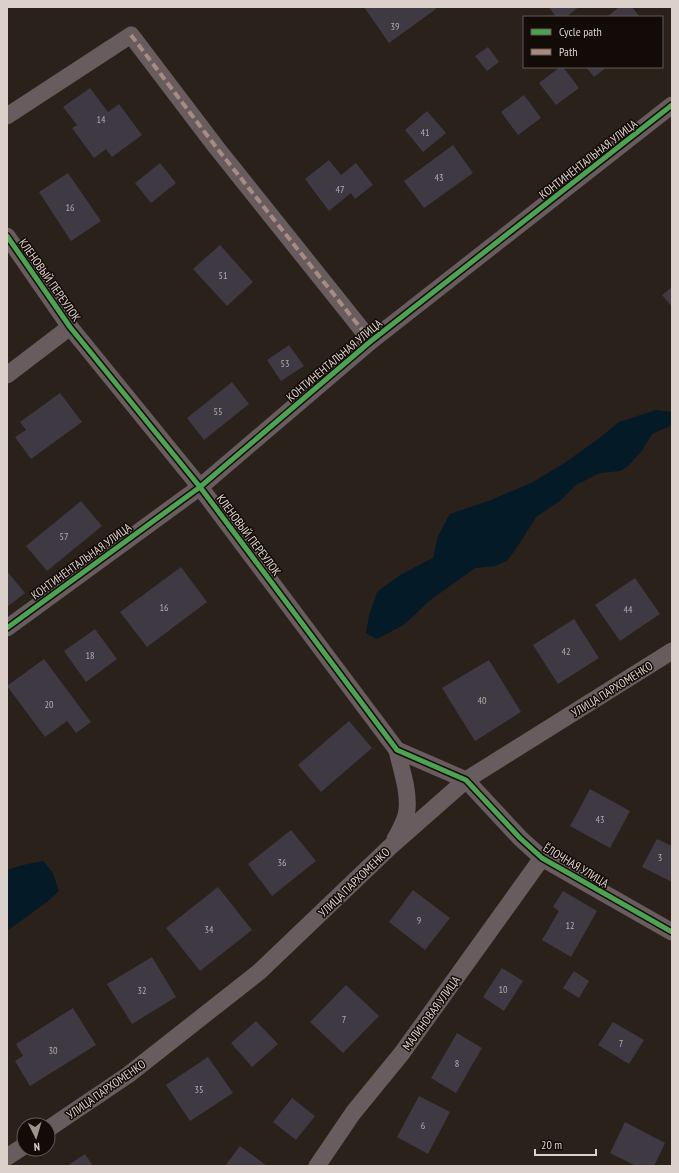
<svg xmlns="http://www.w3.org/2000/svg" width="679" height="1173" font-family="'PT Sans Narrow',sans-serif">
	<rect width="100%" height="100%" fill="#2a211b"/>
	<path fill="#041a26" d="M656,410l16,2v10l-2,4 -18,8 -11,18 -14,15 -7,4 -20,2 -24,12 -16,16 -24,16 -15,24 -13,19 -12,6 -21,2 -46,33 -24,23 -28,15 -11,-6 3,-17 8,-24 23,-17 33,-17 5,-22 12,-22 41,-14 42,-18 33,-20 32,-23 21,-17z
		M43,861l10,12 6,18 -11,10 -41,30v-61l16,-5z"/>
	<path fill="#3f3943" d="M364,7h71l1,2 -47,34z
		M549,7h30l-13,10h-10z
		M619,7h13l8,10h-33z
		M488,47l11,15 -12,9 -12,-15z
		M560,67h3l16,21 -23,17 -17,-22z
		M586,67h21l-13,10z
		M90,88l18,24 11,-8 23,31 -30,22 -6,-8 -12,9 -22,-30 5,-3 -14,-18z
		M524,95l17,23 -23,17 -17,-23z
		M427,111l19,22 -23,19 -18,-22z
		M453,145l20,28 -49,35 -20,-27z
		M329,160l12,15 15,-12 17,22 -18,14 -4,-6 -22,18 -24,-32z
		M160,163l16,20 -25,20 -16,-20z
		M68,173l33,48 -30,20 -32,-49z
		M220,245l33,37 -26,24 -34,-37z
		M672,287v20l-10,-12z
		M289,345l15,21 -23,15 -14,-21z
		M232,382l17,22 -45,36 -17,-22z
		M60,393l22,29 -51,37 -16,-22 11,-7 -6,-8z
		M81,501l21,25 -55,45 -21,-25z
		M181,567l26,35 -60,45 -27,-35z
		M7,571l18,22 -18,14z
		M635,578l25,36 -40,27 -25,-36z
		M574,619l25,39 -41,26 -25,-39z
		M95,629l22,30 -31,23 -22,-31z
		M44,659l47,63 -15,11 -9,-12 -22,16 -38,-51z
		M489,660l32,52 -46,29 -33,-53z
		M349,721l23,27 -51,44 -23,-27z
		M590,789l40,22 -20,37 -40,-22z
		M291,830l25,31 -44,35 -24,-32z
		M657,839l15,7v36l-30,-15z
		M218,887l34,43 -52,41 -34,-43z
		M413,890l37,28 -25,32 -36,-28z
		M563,891l34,20 -26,46 -29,-17 17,-29 -6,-4z
		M152,957l24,40 -44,27 -25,-40z
		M502,968l21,13 -19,30 -21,-14z
		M574,971l15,10 -10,17 -16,-10z
		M346,985l33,31 -36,37 -33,-31z
		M73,1008l23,37 -66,41 -15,-25 8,-5 -7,-12z
		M256,1021l22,23 -26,23 -21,-24z
		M613,1022l31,18 -15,24 -31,-19z
		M457,1033l25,15 -26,45 -25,-15z
		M208,1057l25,36 -43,28 -24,-36z
		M419,1096l31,16 -22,42 -31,-17z
		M292,1098l23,18 -19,24 -23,-18z
		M625,1122l40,21 -11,23h-18l-26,-13z
		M240,1146l27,20h-42z
		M85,1154l8,12h-26z"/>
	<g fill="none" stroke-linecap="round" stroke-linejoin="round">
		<path stroke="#695c5f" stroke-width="17" d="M7,116l124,-81 85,112 155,194
			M7,236l63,91 130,160 197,263 69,30 54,58 22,20 130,74
			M7,375l63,-48
			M7,628l193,-141 171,-146 301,-236
			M395,839c5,-9 11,-19 12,-29 2,-20 -6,-41 -10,-60
			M48,1129l80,-54 131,-103 132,-126 75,-66 206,-129
			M7,1157l17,-11
			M317,1166l36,-53 49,-60 140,-195"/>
		<path stroke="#a88b81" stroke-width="4" stroke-dasharray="8 4" stroke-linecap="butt" d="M131,35l85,112 155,194"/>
		<defs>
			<path id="cycleway" d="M7,236l63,91 130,160 197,263 69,30 54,58 22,20 130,74
				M7,628l193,-141 171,-146 301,-236"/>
		</defs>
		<use href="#cycleway" stroke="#130b07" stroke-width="8"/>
		<use href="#cycleway" stroke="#4ca352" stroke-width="5"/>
	</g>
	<g text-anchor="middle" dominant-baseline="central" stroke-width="3" stroke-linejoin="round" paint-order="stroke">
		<g font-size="10" fill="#b5aba8">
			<text x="395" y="26">39</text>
			<text x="101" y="119">14</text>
			<text x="425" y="132">41</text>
			<text x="439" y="177">43</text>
			<text x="340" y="189">47</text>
			<text x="70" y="207">16</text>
			<text x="223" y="275">51</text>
			<text x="285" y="363">53</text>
			<text x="218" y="411">55</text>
			<text x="64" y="536">57</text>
			<text x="164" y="607">16</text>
			<text x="628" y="609">44</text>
			<text x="566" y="651">42</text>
			<text x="90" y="655">18</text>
			<text x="482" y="700">40</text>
			<text x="49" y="704">20</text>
			<text x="600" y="819">43</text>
			<text x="660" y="857">3</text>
			<text x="282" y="862">36</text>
			<text x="419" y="920">9</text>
			<text x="570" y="925">12</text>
			<text x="209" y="929">34</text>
			<text x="503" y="989">10</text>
			<text x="142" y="990">32</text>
			<text x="344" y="1019">7</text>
			<text x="621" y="1043">7</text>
			<text x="53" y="1050">30</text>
			<text x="457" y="1063">8</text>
			<text x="199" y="1089">35</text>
			<text x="423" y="1125">6</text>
		</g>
		<g font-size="12" fill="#dcd1ca" stroke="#130b07">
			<text transform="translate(588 159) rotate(-38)">КОНТИНЕНТАЛЬНАЯ УЛИЦА</text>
			<text transform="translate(50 280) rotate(55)">КЛЕНОВЫЙ ПЕРЕУЛОК</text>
			<text transform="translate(334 360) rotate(-40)">КОНТИНЕНТАЛЬНАЯ УЛИЦА</text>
			<text transform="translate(249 535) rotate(53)">КЛЕНОВЫЙ ПЕРЕУЛОК</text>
			<text transform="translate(81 561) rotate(-36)">КОНТИНЕНТАЛЬНАЯ УЛИЦА</text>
			<text transform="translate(612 689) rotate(-32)">УЛИЦА ПАРХОМЕНКО</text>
			<text transform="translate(576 865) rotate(31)">ЁЛОЧНАЯ УЛИЦА</text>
			<text transform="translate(354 882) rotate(-44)">УЛИЦА ПАРХОМЕНКО</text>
			<text transform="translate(431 1013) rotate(-54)">МАЛИНОВАЯ УЛИЦА</text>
			<text transform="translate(106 1089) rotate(-35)">УЛИЦА ПАРХОМЕНКО</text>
		</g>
	</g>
	<rect width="679" height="1173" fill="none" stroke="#dcd1ca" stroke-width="16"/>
	<rect x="523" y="16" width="140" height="52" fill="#130b07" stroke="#635a55"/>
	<rect x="531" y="29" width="20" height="6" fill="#4ca352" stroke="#635a55"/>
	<text x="559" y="36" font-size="12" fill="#dcd1ca">Cycle path</text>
	<rect x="531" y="49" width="20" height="6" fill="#a88b81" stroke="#635a55"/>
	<text x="559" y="56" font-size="12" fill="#dcd1ca">Path</text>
	<g transform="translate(36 1137) rotate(175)"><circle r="19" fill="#130b07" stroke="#635a55"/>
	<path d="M0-3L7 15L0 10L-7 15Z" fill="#9e938d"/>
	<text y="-6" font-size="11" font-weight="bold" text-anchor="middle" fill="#dcd1ca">N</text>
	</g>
	<path d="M535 1149v6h61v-6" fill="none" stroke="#dcd1ca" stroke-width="2"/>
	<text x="541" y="1149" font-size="12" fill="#dcd1ca" stroke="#130b07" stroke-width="3" paint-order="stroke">20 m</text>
</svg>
